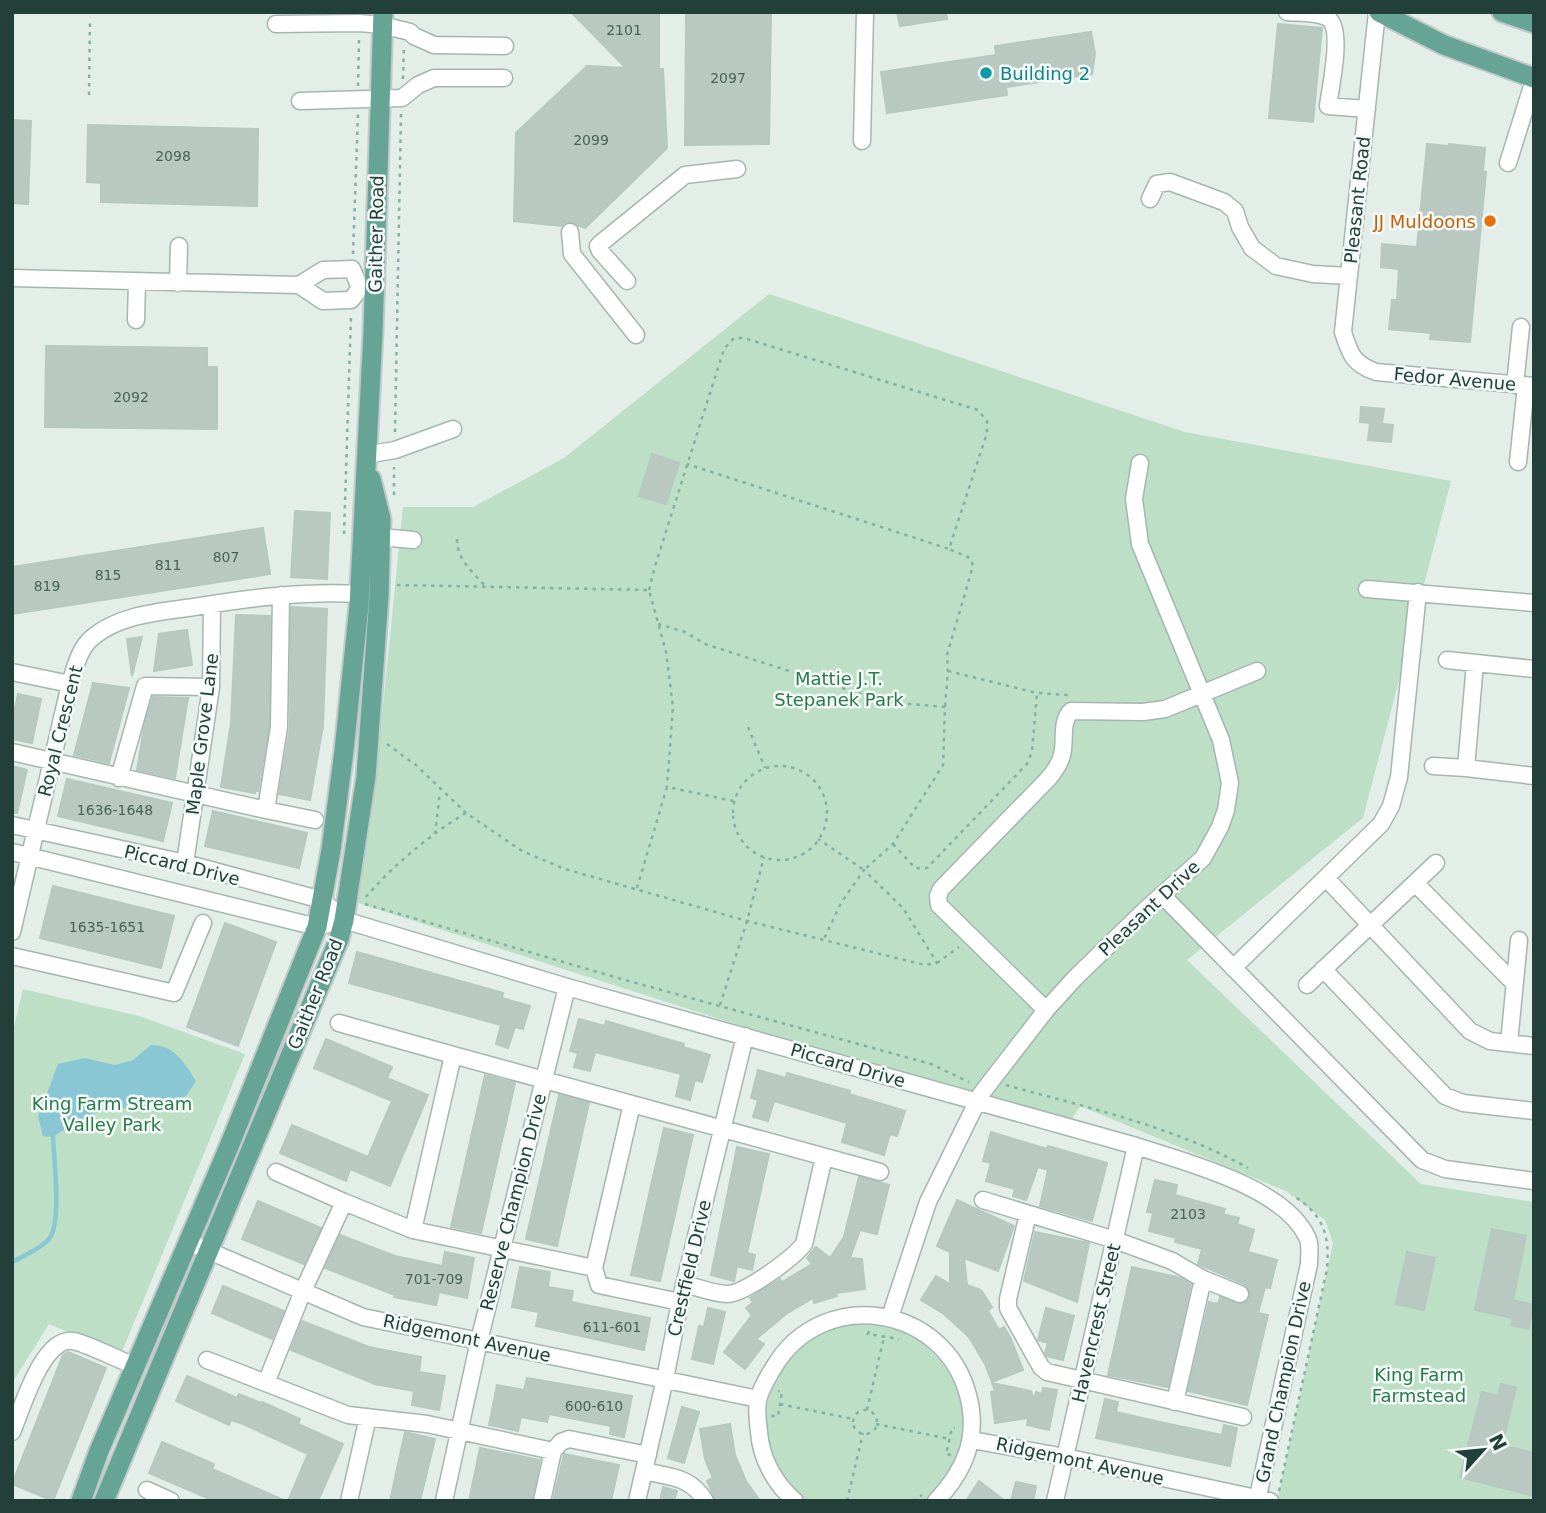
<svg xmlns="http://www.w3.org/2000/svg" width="1546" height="1513" font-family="'DejaVu Sans',sans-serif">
	<rect width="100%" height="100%" fill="#e3eee9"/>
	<path fill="#bcdfc6" d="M769,294l416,138 266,49 -88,337 -176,142 234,224 113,18v299h-257l56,-258 -8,-23 -39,-29 -206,-85 -11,18 -94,-23 -617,-198 16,-108 29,-288h70l91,-49z
		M23,989l116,27 106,38 -124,300 -72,-30 -37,59v-348z
		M860,1322c13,1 29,1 42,7 54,25 81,90 49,144 -7,11 -17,19 -26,28h-120c-45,-35 -53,-94 -18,-139 9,-11 18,-22 31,-29 14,-6 27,-9 42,-11z"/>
	<path fill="#8ac7d4" d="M151,1045c24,0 33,17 45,36l-10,15 -26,10 -52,3 -24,8 -31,20 -10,-1 -5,-19 20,-53 27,-6 30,7 18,-5z"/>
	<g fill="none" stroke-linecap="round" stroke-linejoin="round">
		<path stroke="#8ac7d4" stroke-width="4.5" d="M12,1262c12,-6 28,-13 37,-23 13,-15 5,-79 4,-102"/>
	</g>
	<path fill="#b9c9c2" stroke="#b5c8c1" stroke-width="2" d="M571,12h88v57h4l4,79 -82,80 -15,-6 -8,4 -48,-5 2,-88 71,-67 39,2z
		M686,12h85l-2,132 -84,1z
		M897,12h49l1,7 -47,7z
		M1278,24l44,4 -9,94 -44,-4z
		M1091,32l4,22 -3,20 -86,13 1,8 -120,18 -6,-41 115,-17 -1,-9z
		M12,120l19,1 -3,83 -16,-1z
		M88,125l170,4 -1,77 -156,-4v-19l-14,-1z
		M1427,144l22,2v-2l36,4 -2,23 3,1 -16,170 -40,-3 1,-6 -42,-4 3,-29h5l2,-31 -18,-2 1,-23 35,3z
		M46,346l161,2v19h10v62l-172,-2z
		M1361,407l23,2 -2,15 11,1 -2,17 -23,-2 2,-17 -10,-1z
		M652,454l27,9 -13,41 -27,-8z
		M295,511l35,2 -3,66 -36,-2z
		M263,528l7,46 -258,40v-47z
		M291,607l36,2 -4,117 -13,74 -31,-6 11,-67z
		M236,615l34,1 -1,110 -11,65 -3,-1v3l-34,-6 10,-64z
		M187,630l5,35 -38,6 5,-37z
		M142,637l-10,39 -5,-37z
		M93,683l36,5 -20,75 -35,-8z
		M18,694l23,5 -9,44 -20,-4v-16z
		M153,697l35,1 -13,80 -38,-8 7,-43z
		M12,766l15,4 -10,43h-5z
		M67,779l105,24 -9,38 -105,-25z
		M213,811l94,22 -8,35 -94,-22z
		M53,886l121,30 -13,52 -121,-30z
		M225,923l51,19 -38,104 -51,-19z
		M357,952l146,41 -1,5 28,8 -7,23 -8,-2 -7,21 -12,-4 5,-19 -152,-42z
		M579,1019l26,7 1,-5 78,23 -1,3 27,8 -8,27 -7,-2 -5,20 -14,-4 5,-22 -86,-22 -5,19 -16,-4 4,-14 -8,-2z
		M326,1039l66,28 -5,11 41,17 -38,91 -40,-17 -4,12 -66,-28 12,-28 76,32 24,-56 -78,-33z
		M758,1070l28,8 1,-5 63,18 -1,3 56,17 -8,25 -7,-2 -6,21 -42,-13 5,-19 -73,-22 -6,20 -15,-4 5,-17 -7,-2z
		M485,1075l30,8 -34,150 -30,-6z
		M559,1095l30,8 -32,143 -31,-7z
		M664,1128l29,7 -33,146 -29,-6z
		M991,1132l56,17 1,-3 59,17 -15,58 -52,-15 8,-36 -10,-3 -12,33 -13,-4 2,-7 -29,-8 5,-18 -8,-2z
		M737,1147l32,7 -22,99 8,2 -3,15 -15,-4 -3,15 -23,-6z
		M859,1177l30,8 -12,49 -17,-4 -10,28 12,1 3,30 -29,4 1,3 -23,7 -1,-5 -27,16 -30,25 8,5 -19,25 -21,-17 28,-37 -6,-7 7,-6 -3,-4 30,-19 2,3 30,-18 -5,-6 9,-11 14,11 14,-21z
		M1155,1180l22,5 -2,10 50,14 -2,5 16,4 -2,6 17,6 -6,22 29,8 -7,28 -5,-1 -7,26 10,2 -21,90 -59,-14 21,-89 9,2 2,-7 22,7 7,-5 1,-7 -6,-8 -46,-20 4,-15 -27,-7 1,-4 -27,-7 4,-18 -6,-1z
		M957,1200l57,26 -16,45 -34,-13 3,27 14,5 11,17 -4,4 11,19 5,-3 6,10 13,33 -31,12 -7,-18 -16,-27 -25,-23 -23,-14 15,-24 14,8v-32l-13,-6z
		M258,1201l63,27 -17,36 -62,-25z
		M1492,1229l34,7 -13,64 21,5 -6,24 -17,-4 2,-7 -38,-8z
		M1035,1232l54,11 -12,59 -53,-21z
		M340,1235l55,21 47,10 3,-14 29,6 -7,40 -28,-6 -3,13 -42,-8 1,-2 -70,-27z
		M1407,1252l28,6 -11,52 -28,-6z
		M520,1267l30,5 -2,15 25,4 -2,11 79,16 -6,32 -108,-24 3,-14 -27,-5z
		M1132,1267l49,11 10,6 -23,103 -60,-12z
		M223,1286l61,25 -12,28 -60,-26z
		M708,1308l17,4 -12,52 -21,-5 7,-33 5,1z
		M1046,1308l28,8 -11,44 -16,-4 -2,-3 3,-10 -10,-3z
		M302,1321l67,26 52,10 -2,15 26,4 -6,34 -27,-5 2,-14 -39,-7 -84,-34z
		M68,1352l38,16 -53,133 -41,-17 51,-129z
		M187,1376l50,22 2,-4 22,9 1,-1 38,17 -2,5 45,20 -25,57h-30l20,-47 -65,-30 -12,-4 -2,5 -53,-24z
		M527,1378l105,18 -8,41 -14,-3 1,-8 -62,-12 -2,8 -26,-5 -3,14 -29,-6 8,-40 27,5z
		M992,1383l39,8 3,9 2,-8 6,2 1,-6 14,2 -8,40 -22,-5 1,-7 -33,5 -4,-31 4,-1z
		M1501,1384l15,4 -14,57 32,8v43l-74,-19 22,-85 16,4z
		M1105,1399l13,3 -2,10 53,12 53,11 2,-10 13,3 -7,38 -134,-28z
		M682,1407l17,5 -15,51 -16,-5z
		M730,1424l5,31 11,26 14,20h-44l-9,-20 6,-3 -8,-19 -5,-30z
		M405,1432l30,7 -15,62h-30z
		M162,1442l52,22 -2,5 74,32h-72l-65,-28z
		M480,1448l60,12 -8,41h-63z
		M564,1454l55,11 -8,36h-58z
		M979,1481l26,20h-39z
		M1016,1482l20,4 -3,15h-22z
		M663,1487l14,4 -3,10h-14z"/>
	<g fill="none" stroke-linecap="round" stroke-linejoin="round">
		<defs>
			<path id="minor" d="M1287,12c11,1 29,0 39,5 19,8 4,72 2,89l39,3
				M1377,12l-34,320c7,22 10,32 33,40l158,14
				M276,24l83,-1 23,2 28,7 4,4 20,9 71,1
				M300,101l102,-3 16,-13 16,-7h70
				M862,141l3,-129
				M1508,163l26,-83
				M1150,199l7,-15 13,-2 54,20 11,9 5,16 12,21 24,18 37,8 36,2
				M570,232l2,22 64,81
				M12,278l287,7 24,16 28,-1 9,-12
				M627,281l-27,-30 -2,-5 3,-3 84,-68 52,-6
				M178,283l1,-37
				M299,285l24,-15 29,-1 8,19
				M136,320l1,-38
				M1515,385l6,-58
				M365,455l30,-5 58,-21
				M1518,462l8,-76
				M381,542l10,-4 22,2
				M1367,589l167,14
				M1447,660l87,9
				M1475,663l-9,105 68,8
				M12,672l58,12
				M12,752l254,58 13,-83 2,-132
				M1433,766l33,2
				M119,778l26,-92 66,1
				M266,810l49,10
				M12,825l173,38 137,37 22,20 223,67 569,159c49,16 148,41 171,91 4,7 2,18 2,27l-52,237
				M12,852l305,75 27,-7
				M185,863l26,-176 1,-83
				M1326,878l144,153 20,10 44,5
				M1415,883l99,100
				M1162,895l260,265 23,9 89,12
				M12,932l58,-248c5,-16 9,-36 23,-47 28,-23 67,-25 101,-30 55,-9 109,-16 165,-13
				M12,956l162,37 29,-70
				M1233,968l148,-144 10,-18 8,-29 19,-185
				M1323,969l122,127 18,7 71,8
				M1307,985l129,-122
				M1046,1010l-107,-105 -1,-9 3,-7 107,-110c6,-7 12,-15 14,-24 4,-15 -2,-32 9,-44l72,1 22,-3 92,-38
				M339,1023l114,32
				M1509,1043l10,-103
				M276,1172l68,30
				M983,1200l132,40 57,21 31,18 37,15
				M1028,1214l-20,85v9l33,59 6,5 196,45
				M413,1230l40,-175 427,117
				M188,1242l175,75 395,82
				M594,1268l38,-164
				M684,1284c14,3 29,10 43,10 18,0 66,-36 77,-50l20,-87
				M890,1317l38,-115 53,-108 65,-84 29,-32 69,-67 59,-53 17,-31 6,-17 4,-27 -9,-43 -81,-196 -6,-45 6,-36
				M207,1360l141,55 79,9 126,27 8,-9 8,-3 79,16
				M266,1383l37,-92 41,-89 69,28 181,38 5,17 81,17
				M1175,1402l28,-123
				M12,1432c10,-23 30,-95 61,-91 13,2 48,20 62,25
				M972,1440l93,17 205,44
				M644,1471c25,6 47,5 61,30
				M147,1490l24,11
				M349,1501l19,-84
				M444,1501l35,-160 88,-354
				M542,1501l11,-50
				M637,1501l28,-122 15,-77 65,-266
				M795,1501c-20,-17 -34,-42 -36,-69 -1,-10 -3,-21 -1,-31 2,-12 10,-24 16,-34 48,-81 170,-63 194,28 11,41 -2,75 -32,106
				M1055,1501l81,-355"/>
			<path id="major" d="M1379,12l65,33 90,33
				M1502,12l32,11
				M81,1501l18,-50 129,-302 89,-222 14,-77 13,-99 15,-146 14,-273 10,-320
				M104,1501l235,-562 5,-19 22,-143 13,-181 2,-77 -10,-40"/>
		</defs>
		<use href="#minor" stroke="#a5b6b1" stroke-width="19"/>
		<use href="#major" stroke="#c1cac8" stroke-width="23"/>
		<path stroke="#83b2a5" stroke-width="2.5" stroke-dasharray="3.5 5" stroke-linecap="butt" d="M403,79l1,-32
			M358,86l1,-46
			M89,95l1,-75
			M353,254l5,-141
			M395,432l6,-319
			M394,495v-28
			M344,534l7,-218
			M457,539c0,21 15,32 28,47
			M397,585l252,5 17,62 7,55 -6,80
			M649,590l6,-24 69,-217 10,-11h10l234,72 9,11v12l-38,116 -262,-85
			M658,624l27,8 20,12 181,58 59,5 -2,58 -50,79 -29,26 -46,-31
			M948,671l89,22 31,2
			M945,706l3,-35 -1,-16 26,-89 -3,-8 -21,-9
			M748,727l17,41
			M387,744l30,22 49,47
			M733 813a47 47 0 1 1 94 0a47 47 0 1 1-94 0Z
			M435,834l5,-42
			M893,844l22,24h12l100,-104 5,-12 5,-59
			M637,888l30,-101 67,14
			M366,897c24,-29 67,-65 100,-84l56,38 43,18 182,52 178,44 12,-2 -34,-55 -39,-38 -23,33 -17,36
			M365,904l260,76 306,84 38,18
			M937,963l22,-16
			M720,1005l27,-84 17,-64
			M1006,1085c82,23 167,41 242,83
			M869,1331l-1,3 31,5
			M780,1404l73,15
			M867,1410l17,-73
			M853 1422a12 12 0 1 1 24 0a12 12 0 1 1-24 0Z
			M771,1416h7l4,-24 -4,-1
			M876,1424l74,15
			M951,1455l-5,-1 6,-26h3
			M1279,1491l48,-222c3,-35 -4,-55 -35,-74
			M847,1501l16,-68
			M913,1501l9,-6"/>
		<use href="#minor" stroke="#fff" stroke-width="16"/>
		<use href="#major" stroke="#66a596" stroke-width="19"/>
	</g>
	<circle fill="#0f9aa8" stroke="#f4faf7" stroke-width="2.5" cx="986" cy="73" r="7"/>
	<circle fill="#e8710a" stroke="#f4faf7" stroke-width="2.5" cx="1490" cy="221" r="7"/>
	<g text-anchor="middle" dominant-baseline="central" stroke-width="5" stroke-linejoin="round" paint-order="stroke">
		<g font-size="14" fill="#48625b">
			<text x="624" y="30">2101</text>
			<text x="728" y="78">2097</text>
			<text x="591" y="140">2099</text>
			<text x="173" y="156">2098</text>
			<text x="131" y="397">2092</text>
			<text x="226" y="557">807</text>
			<text x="168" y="565">811</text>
			<text x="108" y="575">815</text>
			<text x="47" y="586">819</text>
			<text x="115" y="810">1636-1648</text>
			<text x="107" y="927">1635-1651</text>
			<text x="1188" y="1214">2103</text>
			<text x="434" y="1279">701-709</text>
			<text x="612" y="1327">611-601</text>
			<text x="594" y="1406">600-610</text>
		</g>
		<g font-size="18" fill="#0d838f" stroke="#f4faf7" text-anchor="start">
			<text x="1000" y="73">Building 2</text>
		</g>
		<g font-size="18" fill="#224039" stroke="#f4faf7">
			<text transform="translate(1357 200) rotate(-84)">Pleasant Road</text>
			<text transform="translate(376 234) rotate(-89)">Gaither Road</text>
			<text transform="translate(1455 379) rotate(5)">Fedor Avenue</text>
			<text transform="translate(60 731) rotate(-76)">Royal Crescent</text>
			<text transform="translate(202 734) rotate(-83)">Maple Grove Lane</text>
			<text transform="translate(182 865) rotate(14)">Piccard Drive</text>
			<text transform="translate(1149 908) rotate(-43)">Pleasant Drive</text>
			<text transform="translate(315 994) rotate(-68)">Gaither Road</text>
			<text transform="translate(848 1065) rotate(16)">Piccard Drive</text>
			<text transform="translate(513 1202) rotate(-76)">Reserve Champion Drive</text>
			<text transform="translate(689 1268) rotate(-77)">Crestfield Drive</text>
			<text transform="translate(1096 1323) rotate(-77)">Havencrest Street</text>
			<text transform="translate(467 1338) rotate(12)">Ridgemont Avenue</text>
			<text transform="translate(1283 1382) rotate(-78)">Grand Champion Drive</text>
			<text transform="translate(1080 1461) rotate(12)">Ridgemont Avenue</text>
		</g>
		<g font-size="18" fill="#c56008" stroke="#f4faf7" text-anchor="end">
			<text x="1476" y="221">JJ Muldoons</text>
		</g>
		<g font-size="18" fill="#2a794b" stroke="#f4faf7">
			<text x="839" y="678">Mattie J.T.<tspan x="839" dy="21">Stepanek Park</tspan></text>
			<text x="112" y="1103">King Farm Stream<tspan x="112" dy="21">Valley Park</tspan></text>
			<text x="1419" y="1374">King Farm<tspan x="1419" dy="21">Farmstead</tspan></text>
		</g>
	</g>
	<rect width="1546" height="1513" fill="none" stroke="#224039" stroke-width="28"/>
	<g transform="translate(1483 1450) rotate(63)" stroke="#f4faf7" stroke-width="5" paint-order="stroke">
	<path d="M0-5L12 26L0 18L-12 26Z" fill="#224039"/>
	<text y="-10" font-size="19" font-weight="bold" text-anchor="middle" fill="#224039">N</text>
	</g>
</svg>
